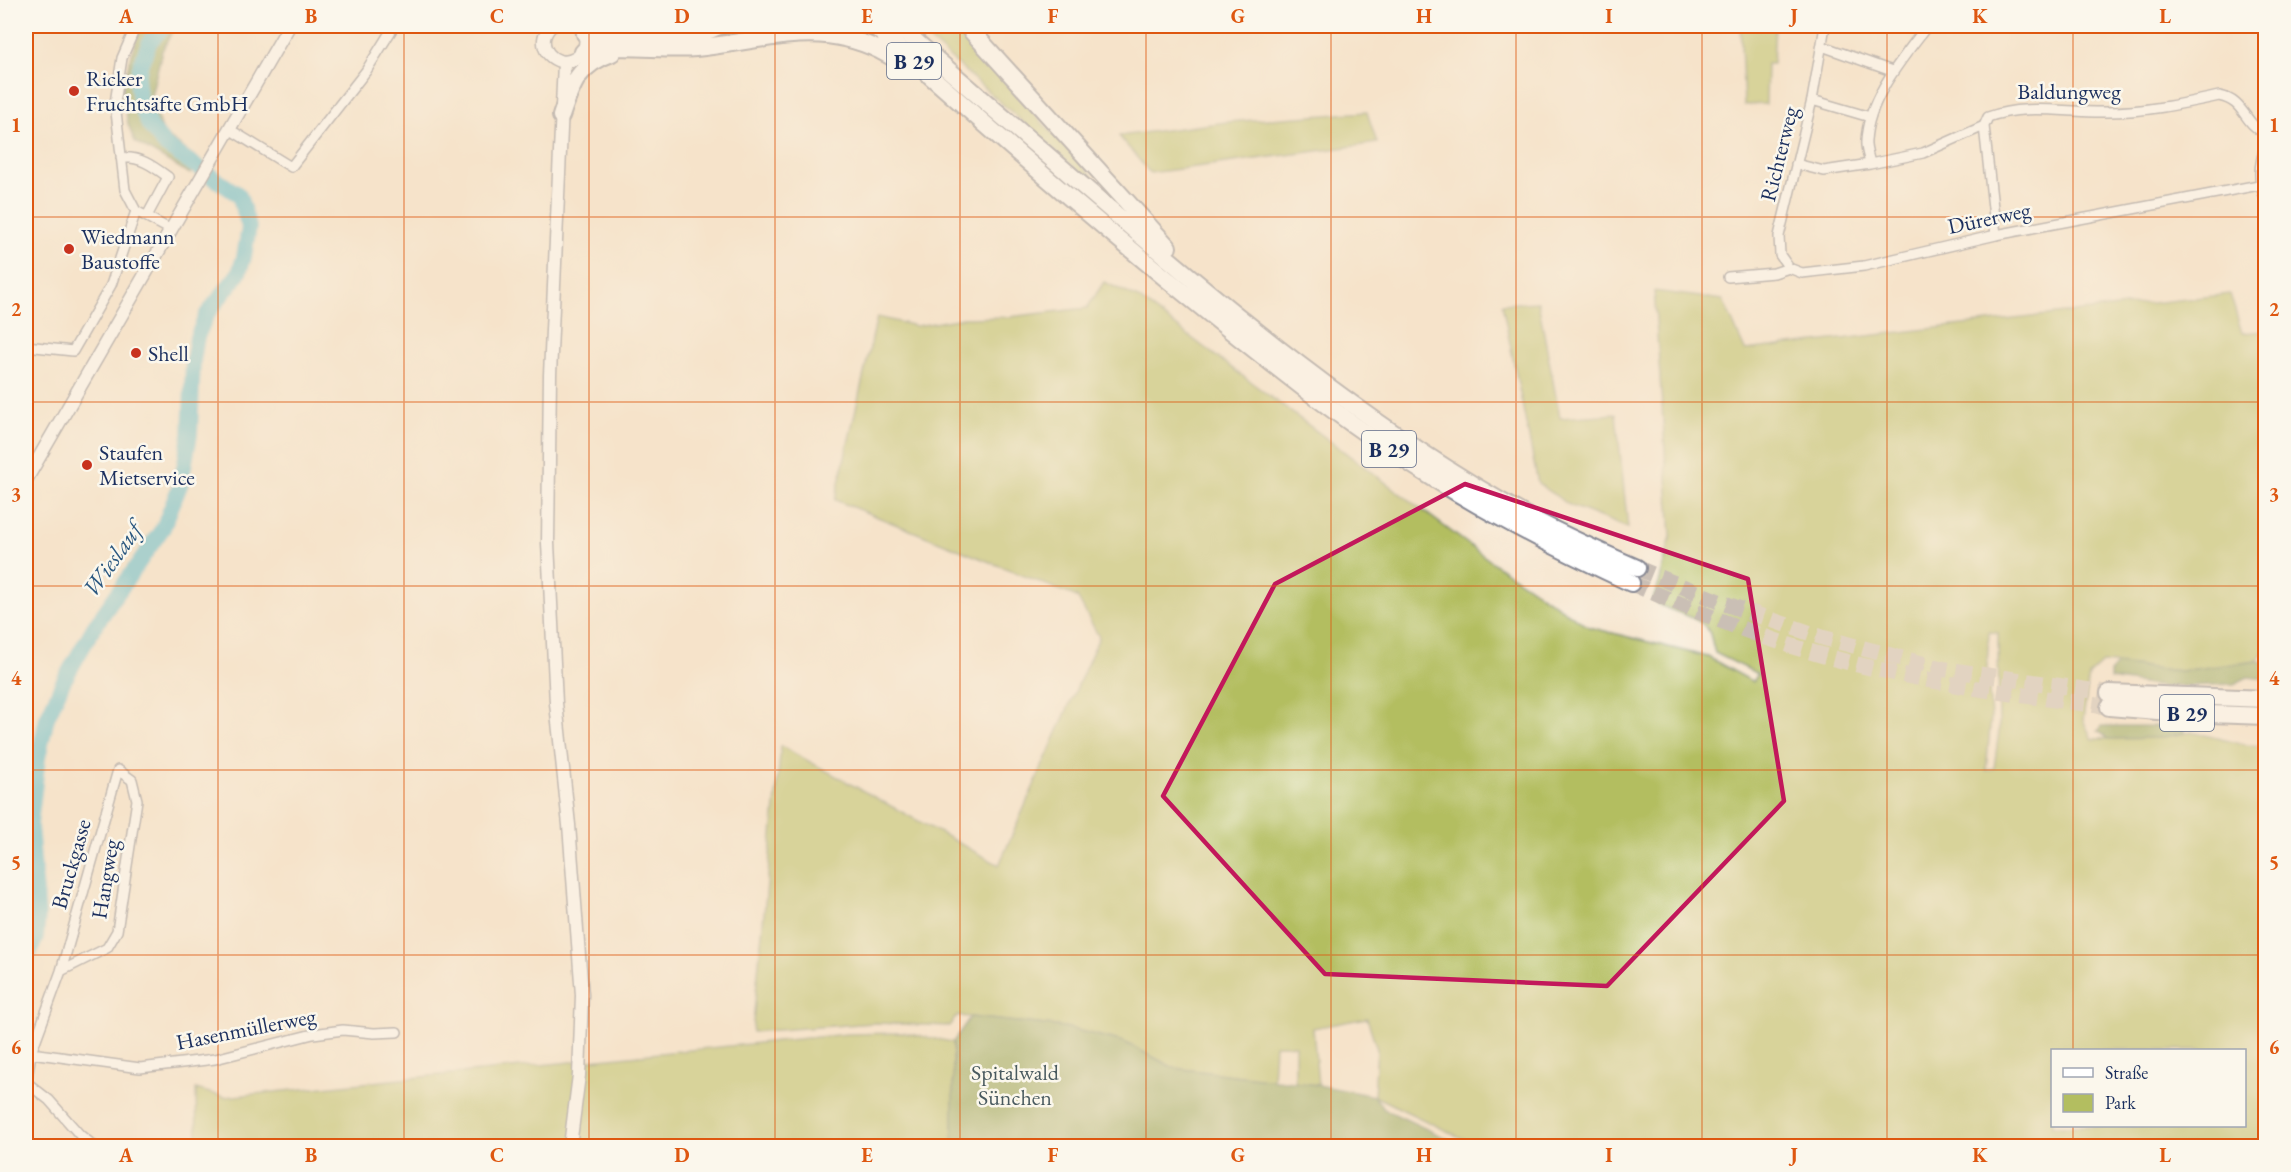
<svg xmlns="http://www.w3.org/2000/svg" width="2291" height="1172" font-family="'EB Garamond',serif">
	<rect width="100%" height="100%" fill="#fbf7ec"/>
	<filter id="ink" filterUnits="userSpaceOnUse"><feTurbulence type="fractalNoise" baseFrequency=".0167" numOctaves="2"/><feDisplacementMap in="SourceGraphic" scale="12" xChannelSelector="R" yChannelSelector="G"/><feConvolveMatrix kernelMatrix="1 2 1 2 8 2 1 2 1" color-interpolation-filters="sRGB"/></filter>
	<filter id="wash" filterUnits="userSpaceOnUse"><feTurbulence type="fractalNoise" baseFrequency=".008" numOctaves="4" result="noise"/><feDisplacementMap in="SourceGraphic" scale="24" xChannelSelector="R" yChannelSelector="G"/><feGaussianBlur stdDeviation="1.35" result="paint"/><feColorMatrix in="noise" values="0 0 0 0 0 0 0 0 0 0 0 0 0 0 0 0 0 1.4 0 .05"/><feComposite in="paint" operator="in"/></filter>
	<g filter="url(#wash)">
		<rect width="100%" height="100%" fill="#f6e3cb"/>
		<path fill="#b3be60" stroke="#67765f" stroke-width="1.5" fill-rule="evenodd" d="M608,26h95c-30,6 -66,5 -95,0z
			M725,26h129l24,18c-17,-5 -36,-13 -53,-16 -42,-7 -89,3 -129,13z
			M913,26h40l173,187 -193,-170z
			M1740,26h35l-2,38h-6l-1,40 -22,1z
			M1367,112l10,31 -227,30 -31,-37 108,-14z
			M1104,282l34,16 358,267 93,62 119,30 45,25 5,-8 -43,-21c-2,-6 -3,-13 -5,-19 -8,-21 -42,-19 -57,-35l6,-15 12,-48 -17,-245 69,9 22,50 485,-56 12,39 23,-2v319l-8,11 -77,10 -78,-8 -13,12 -3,23 -3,22 9,19 66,-1 34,-6 54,13 19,1v400h-787l-104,-50 3,-47 -10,-31 -54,10 5,57 -23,-2v-38h-20l-2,35 -99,-12 -50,-26 -60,-15 -94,-10 -13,-1 -8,10 -75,-3 -122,9 29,-286 218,119 100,-228 -22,-40 -242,-97 42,-183 39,9 47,-8 45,-1 79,-9zM1989,632l9,1 1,98 -5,37 -8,3 5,-54 -4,-50zM2052,1050h192v76h-192z
			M1538,302l22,116 56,-4 12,114 -59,-23 -31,-22 -36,-179z
			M904,1033l49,9v104h-756l-1,-57 28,8 623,-63z"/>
		<path fill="#8ea556" stroke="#546a5a" stroke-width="1.5" d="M143,26h32l-13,25 -12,49 14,34 34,25 -8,15 -55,-32 -7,-18 -6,-35 16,-56z
			M2257,661l8,1v17l-17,-2 -14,7 -71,3 -53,-8v-7l7,-8 63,7z
			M2102,726h82v7l-26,5 -49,1 -11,-8z
			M970,1017l94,10 60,15 50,26 144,17 56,11 10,13 79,37h-510v-104z"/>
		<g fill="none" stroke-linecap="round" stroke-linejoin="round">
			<path stroke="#51b9cf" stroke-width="3" d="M26,833l4,-8"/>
			<path stroke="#51b9cf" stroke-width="16" d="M26,960l10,-22 2,-23 -8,-90 8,-67 9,-40 15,-34 32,-57 69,-99 18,-45 9,-48 3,-74 4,-24 10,-23 32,-41 5,-16 5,-30 -10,-32 -74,-50 -16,-20 -8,-18 -4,-27 4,-17 9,-22 14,-15"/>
		</g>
	</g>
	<g filter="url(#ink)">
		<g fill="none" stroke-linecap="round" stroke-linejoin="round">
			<path stroke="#cabfb5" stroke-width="16" stroke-dasharray="16 8" stroke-linecap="butt" d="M1637,568l83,34 104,36 119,31 166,24
				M1631,583c62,27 126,54 191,72 94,27 191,39 287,52"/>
			<defs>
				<path id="street" d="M136,26l-14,32 -7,45 10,87 11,21 35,19
					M1822,46l70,25
					M1812,100l58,17
					M1984,126l12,109
					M229,129l62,38 75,-96 28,-45
					M2266,144c-7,21 -9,36 0,57
					M121,158c19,-2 32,8 47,19l-21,39
					M1796,164l28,7 46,-7 53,-11 61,-27 4,-9c37,-14 79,-4 118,-5 39,0 76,-8 113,-16 27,5 23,27 47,38
					M1870,164c-1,-7 -5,-16 -4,-23 2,-43 37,-83 61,-115
					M1789,268l-9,-13 -1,-19 33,-136 13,-74
					M1728,277l46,-4 15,-5 13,5 62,-7 132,-31 263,-50
					M26,346l47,5 38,-66 25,-74
					M31,1053l109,15 75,-9 98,-25 30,-4 31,3 23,-1
					M26,1082l23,18 31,35 14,11
					M26,1085l5,-32 30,-82 57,-201 14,10 5,20 -20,131 -10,17 -46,23"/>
				<path id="secondary" d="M551,26c-14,14 -6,33 13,36 20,-2 28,-21 15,-36
					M564,62l-14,313 -2,168 8,160 13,122 13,170 -3,80 -9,71
					M26,480l263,-454"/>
				<path id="highway" d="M874,26c97,86 194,172 294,254 85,69 169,138 262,196 64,41 132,75 201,107
					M898,26c71,62 142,123 214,185 122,105 248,208 388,290 44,26 91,47 137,67
					M967,26l201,221
					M585,34c17,5 33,3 51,3 28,-1 56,2 83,-11
					M583,52c37,-10 75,-1 113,-4 64,-6 121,-29 183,2 11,6 22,11 32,19
					M561,116c11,-32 17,-51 51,-63
					M2109,693l157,6
					M2109,707l72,6 85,3"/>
			</defs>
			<use href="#street" stroke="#888994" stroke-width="12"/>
			<use href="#secondary" stroke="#888994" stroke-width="15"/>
			<use href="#highway" stroke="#888994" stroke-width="20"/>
			<use href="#street" stroke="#fff" stroke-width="9"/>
			<use href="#secondary" stroke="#fff" stroke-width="12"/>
			<use href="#highway" stroke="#fff" stroke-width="16"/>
		</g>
	</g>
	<path d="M0 0H2291V1172H0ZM1465,484l283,95 36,222 -177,185 -282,-12 -162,-178 112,-212z" fill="#f6e3cb" fill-opacity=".55" fill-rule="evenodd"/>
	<path fill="none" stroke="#c2185b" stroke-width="4.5" stroke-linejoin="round" d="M1465,484l283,95 36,222 -177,185 -282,-12 -162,-178 112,-212z"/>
	<path fill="none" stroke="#de5710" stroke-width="1.5" stroke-opacity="0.55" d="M218,26v1120M404,26v1120M589,26v1120M775,26v1120M960,26v1120M1146,26v1120M1331,26v1120M1516,26v1120M1702,26v1120M1887,26v1120M2073,26v1024M26,217h2240M26,402h2240M26,586h2240M26,770h2240M26,955h2240M2073,1126v20"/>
	<g fill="#c8321e" stroke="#fbf7ec" stroke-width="2">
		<circle cx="74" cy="91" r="6"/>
		<circle cx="69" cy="249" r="6"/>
		<circle cx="136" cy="353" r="6"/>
		<circle cx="87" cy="465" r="6"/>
	</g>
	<g text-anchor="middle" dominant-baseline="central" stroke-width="5" stroke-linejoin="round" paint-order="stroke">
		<g fill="#fbf7ec" stroke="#5e6b89" stroke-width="1.5">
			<rect x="887" y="43" width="54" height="36" rx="4.5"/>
			<rect x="1362" y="431" width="54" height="36" rx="4.5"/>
			<rect x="2160" y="695" width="54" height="36" rx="4.5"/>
		</g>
		<g font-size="21" font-weight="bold" fill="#1b2f5e">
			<text x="914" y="61">B 29</text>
			<text x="1389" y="449">B 29</text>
			<text x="2187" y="713">B 29</text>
		</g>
		<g font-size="22" fill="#1b2f5e" stroke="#fbf7ec" text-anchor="start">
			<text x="86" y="78">Ricker<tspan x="86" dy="25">Fruchtsäfte GmbH</tspan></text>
			<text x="81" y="236">Wiedmann<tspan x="81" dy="25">Baustoffe</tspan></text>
			<text x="148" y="353">Shell</text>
			<text x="99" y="452">Staufen<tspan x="99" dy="25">Mietservice</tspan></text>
		</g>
		<g font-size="22" fill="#1b2f5e" stroke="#fbf7ec">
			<text x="2069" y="91">Baldungweg</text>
			<text transform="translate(1779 154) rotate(-76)">Richterweg</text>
			<text transform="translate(1989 218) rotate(-12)">Dürerweg</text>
			<text transform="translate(71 864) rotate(-74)">Bruckgasse</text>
			<text transform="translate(105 879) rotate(-81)">Hangweg</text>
			<text transform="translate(246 1029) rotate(-11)">Hasenmüllerweg</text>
		</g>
		<g font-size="22" fill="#495a5f" stroke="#fbf7ec">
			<text x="1015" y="1072">Spitalwald<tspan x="1015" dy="25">Sünchen</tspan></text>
		</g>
		<g font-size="24" font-style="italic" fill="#2b5880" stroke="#fbf7ec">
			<text transform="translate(112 559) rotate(-55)">Wieslauf</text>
		</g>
	</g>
	<rect width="2291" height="1172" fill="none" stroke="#fbf7ec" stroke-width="66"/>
	<rect x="2051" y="1049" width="195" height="78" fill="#fbf7ec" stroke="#a1a7b3" stroke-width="1.5"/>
	<rect x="2063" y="1068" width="30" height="9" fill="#ffffff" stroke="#a1a7b3" stroke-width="1.5"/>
	<text x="2105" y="1079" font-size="18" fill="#1b2f5e">Straße</text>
	<rect x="2063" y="1094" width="30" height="18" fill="#b3be60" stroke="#a1a7b3" stroke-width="1.5"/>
	<text x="2105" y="1109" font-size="18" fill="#1b2f5e">Park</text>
	<rect x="33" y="33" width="2225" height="1106" fill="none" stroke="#de5710" stroke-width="2"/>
	<g font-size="20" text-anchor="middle" font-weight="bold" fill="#de5710">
		<text x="126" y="23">A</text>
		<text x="311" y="23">B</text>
		<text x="497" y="23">C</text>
		<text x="682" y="23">D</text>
		<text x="867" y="23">E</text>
		<text x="1053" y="23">F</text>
		<text x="1238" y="23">G</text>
		<text x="1424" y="23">H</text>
		<text x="1609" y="23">I</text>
		<text x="1794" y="23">J</text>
		<text x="1980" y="23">K</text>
		<text x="2165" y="23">L</text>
		<text x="16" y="132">1</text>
		<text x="2274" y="132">1</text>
		<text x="16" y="316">2</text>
		<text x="2274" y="316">2</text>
		<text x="16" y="501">3</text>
		<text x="2274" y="501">3</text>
		<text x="16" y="685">4</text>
		<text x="2274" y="685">4</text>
		<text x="16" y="869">5</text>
		<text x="2274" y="869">5</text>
		<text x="16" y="1054">6</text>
		<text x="2274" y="1054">6</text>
		<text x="126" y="1162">A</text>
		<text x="311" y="1162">B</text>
		<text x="497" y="1162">C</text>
		<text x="682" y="1162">D</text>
		<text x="867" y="1162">E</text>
		<text x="1053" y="1162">F</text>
		<text x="1238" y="1162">G</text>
		<text x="1424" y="1162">H</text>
		<text x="1609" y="1162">I</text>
		<text x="1794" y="1162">J</text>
		<text x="1980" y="1162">K</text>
		<text x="2165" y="1162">L</text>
	</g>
</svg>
